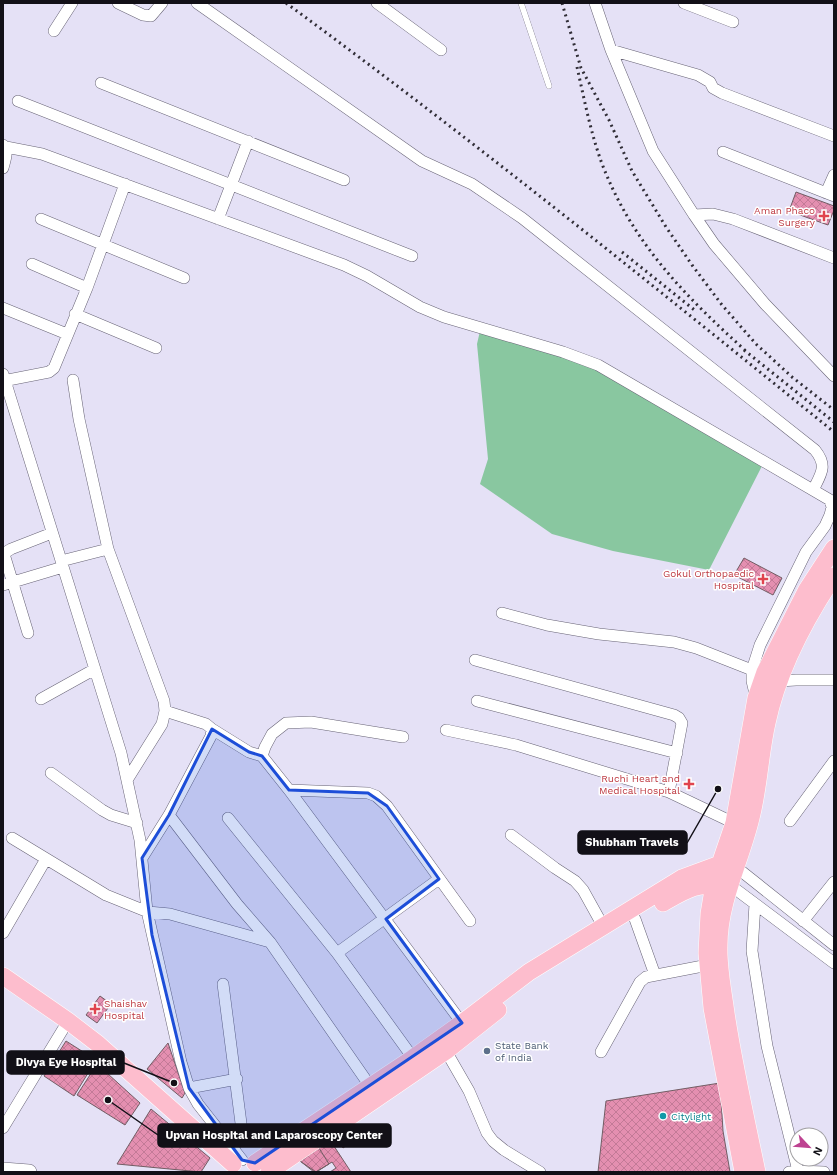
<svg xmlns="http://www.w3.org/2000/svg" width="837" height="1175" font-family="'Work Sans',sans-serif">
	<defs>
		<pattern id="building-cross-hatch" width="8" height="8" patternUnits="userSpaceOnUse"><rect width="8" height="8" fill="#e48fb0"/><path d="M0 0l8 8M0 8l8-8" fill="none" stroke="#c37a97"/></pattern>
	</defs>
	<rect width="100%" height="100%" fill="#e5e1f6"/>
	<path fill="#89c7a0" d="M480,331l106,31 177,102 -54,106 -96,-19 -61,-17 -72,-50 8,-25 -11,-115z"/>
	<path fill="url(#building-cross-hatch)" stroke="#725d64" d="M796,192l38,14v4l-6,15 -39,-14z
		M744,558l38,20 -9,17 -39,-20z
		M100,996l11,8 -14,19 -11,-8z
		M66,1041l30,19 -22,36 -30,-20z
		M168,1043l17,50 -3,5 -35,-29z
		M97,1064l43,39 -15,22 -48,-30z
		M720,1083l3,48 7,41h-132l8,-71z
		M151,1109l59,49 -9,14 -84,-8z
		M354,1127l6,9 -17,12 -6,-10z
		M330,1140l21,32h-21l6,-4 -4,-6 -16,10 -16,-11z
		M319,1148l10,16 -13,8h-2l-14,-11z"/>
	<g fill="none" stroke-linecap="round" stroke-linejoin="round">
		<defs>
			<path id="lane" d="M521,3l28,83"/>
			<path id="street" d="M118,3l25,12 8,1 11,-13
				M197,3l225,158 50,23 50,34 293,232c13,16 6,24 -2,40
				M377,3l64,47
				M595,3l16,47 42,101 41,64 20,29 51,60 69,72
				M684,3l49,19
				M54,31l18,-28
				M611,50l87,25 12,7 3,6 9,5 112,43
				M101,83l243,97
				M18,101l394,155
				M3,145c6,6 2,15 0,23
				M6,147l36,7 302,111 23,11 53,31 24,10 119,35 35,13 232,135 2,7 -2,8 -5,11 -19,26 -46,93 -8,25v11l4,17
				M723,152l111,44
				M826,193l8,-18
				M694,215l19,-1 20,5 101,39
				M41,219l143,59
				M218,219l30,-78
				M32,264l55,24
				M3,308l64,26
				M75,314l81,34
				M3,374l118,379 19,87 7,71 34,151 8,26 9,16 44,56
				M73,380l6,39 29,130 56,152 1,10 -3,13 -35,56
				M3,381l46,-9 5,-4 33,-80 38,-104
				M3,554l8,-5 41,-16
				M4,554l24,79
				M61,561l47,-12
				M3,585l60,-18
				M502,613l45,12 52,9 75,8 22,6 56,22
				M475,660l199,55 5,3 3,5 -13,69
				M779,681l17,-1h38
				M41,699l54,-30
				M477,701l200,52
				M212,729l37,23 13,4
				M446,730l70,15 153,47 65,31
				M403,737l-92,-15 -25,1 -14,11 -7,13 -3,9 27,34 173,233
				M51,773l51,37 9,5 26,8
				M289,790l79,3 8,3 11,10 83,115
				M169,815l68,89 33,38 100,144
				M228,818l109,135 76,105
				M790,821l44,-60
				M511,835l44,33 20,13 8,9 20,36
				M12,838l94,57 42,17 22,2 100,28
				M142,858l27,-43 42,-79 1,-7 -6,-5 -41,-13
				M736,867l98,78
				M730,885l104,78
				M755,904l-3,47 15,95 31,125
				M635,919l20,56
				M803,921l31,-39
				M3,933l43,-74
				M337,953l102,-74
				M223,984l19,147 -1,8 -9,8
				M446,1051l23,40 18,42 6,8 11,9 36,22
				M601,1052l39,-70 6,-5 62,-12
				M189,1088l48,-9
				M3,1128l65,-107
				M789,1172l9,-1 26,1"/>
			<path id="secondary" d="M3,1170l26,2"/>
			<path id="primary" d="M663,903c23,-13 33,-20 61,-18
				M3,976l65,45 30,23 135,120
				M255,1163l158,-105 49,-35 67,-51 153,-94 38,-14 7,1
				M269,1172l177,-121 52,-41
				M743,1172l-31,-164 -5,-55 2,-39 5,-30 6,-20 14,-41 22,-125 9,-26 41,-81 28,-43
				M757,1172c-11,-53 -23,-106 -31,-159 -3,-23 -8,-46 -7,-68 0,-44 22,-85 32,-127 8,-31 9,-64 16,-95 11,-53 37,-102 67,-147"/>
		</defs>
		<use href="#lane" stroke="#686476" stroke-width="6"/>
		<use href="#street" stroke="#686476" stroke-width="12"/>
		<use href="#secondary" stroke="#686476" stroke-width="16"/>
		<use href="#primary" stroke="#fff" stroke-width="18"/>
		<use href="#lane" stroke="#fff" stroke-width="5.5"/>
		<use href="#street" stroke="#fff" stroke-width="11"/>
		<use href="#secondary" stroke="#fff" stroke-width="15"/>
		<use href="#primary" stroke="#fdbdcd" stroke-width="17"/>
		<path stroke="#302d36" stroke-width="3" stroke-dasharray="2 4" stroke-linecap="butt" d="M286,3c187,137 368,283 548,429
			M562,3l19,65 28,52 23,51 34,56 26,38 30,40 34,39 36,33 42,33
			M577,67c7,31 13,63 24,94 30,81 84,135 146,191
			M622,252l75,60
			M744,350l90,72"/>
	</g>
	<path fill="#1d4ed8" fill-opacity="0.2" stroke="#1d4ed8" stroke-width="3" stroke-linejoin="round" d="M212,729l37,23 13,4 27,34 79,3 19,13 52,73 -53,40 76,104 -207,140 -13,-3 -53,-72 -37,-153 -10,-77 27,-43z"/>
	<g fill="#e0444e" stroke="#fff" stroke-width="1.5">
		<path d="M822 210h4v4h4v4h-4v4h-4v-4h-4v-4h4z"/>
		<path d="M761 573h4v4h4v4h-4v4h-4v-4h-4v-4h4z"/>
		<path d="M687 778h4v4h4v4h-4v4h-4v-4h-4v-4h4z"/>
		<path d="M93 1003h4v4h4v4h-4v4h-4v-4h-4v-4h4z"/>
	</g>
	<circle fill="#5c6f8a" stroke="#fff" stroke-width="1.5" cx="487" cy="1051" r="4"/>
	<circle fill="#0f9aa8" stroke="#fff" stroke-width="1.5" cx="663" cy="1116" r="4"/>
	<g text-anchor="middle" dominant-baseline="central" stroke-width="3" stroke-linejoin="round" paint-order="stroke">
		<g font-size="10" fill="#be3a42" stroke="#fff" text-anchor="end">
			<text x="815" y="210">Aman Phaco<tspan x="815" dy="12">Surgery</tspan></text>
			<text x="754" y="573">Gokul Orthopaedic<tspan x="754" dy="12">Hospital</tspan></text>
			<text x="680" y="778">Ruchi Heart and<tspan x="680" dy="12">Medical Hospital</tspan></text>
			<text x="104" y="1003" text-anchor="start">Shaishav<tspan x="104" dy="12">Hospital</tspan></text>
		</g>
		<g font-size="10" fill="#4e5e75" stroke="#fff" text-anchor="start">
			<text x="495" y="1045">State Bank<tspan x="495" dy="12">of India</tspan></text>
		</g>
		<g font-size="10" fill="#0d838f" stroke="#fff" text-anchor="start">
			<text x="671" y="1116">Citylight</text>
		</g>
	</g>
	<path fill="none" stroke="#121017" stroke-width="1.5" d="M718 789L687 843M174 1083L124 1063M108 1100L158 1135"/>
	<g fill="#121017" stroke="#fff" stroke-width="1.5">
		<circle cx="718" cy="789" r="4"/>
		<circle cx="174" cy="1083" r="4"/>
		<circle cx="108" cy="1100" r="4"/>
	</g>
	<g fill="#121017" stroke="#121017" stroke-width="1.5">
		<rect x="578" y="831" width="109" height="23" rx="4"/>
		<rect x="7" y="1051" width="117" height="23" rx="4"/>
		<rect x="158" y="1124" width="233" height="23" rx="4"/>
	</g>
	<g font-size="11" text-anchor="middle" font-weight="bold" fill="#fff">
		<text x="632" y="846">Shubham Travels</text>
		<text x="66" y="1066">Divya Eye Hospital</text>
		<text x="274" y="1139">Upvan Hospital and Laparoscopy Center</text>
	</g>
	<rect width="837" height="1175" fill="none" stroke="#121017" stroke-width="8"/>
	<g transform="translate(809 1147) rotate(116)"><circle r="19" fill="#ffffff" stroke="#a09fa2"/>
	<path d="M0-3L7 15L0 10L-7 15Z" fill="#be4291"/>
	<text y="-6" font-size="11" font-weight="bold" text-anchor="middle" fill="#121017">N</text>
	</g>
</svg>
